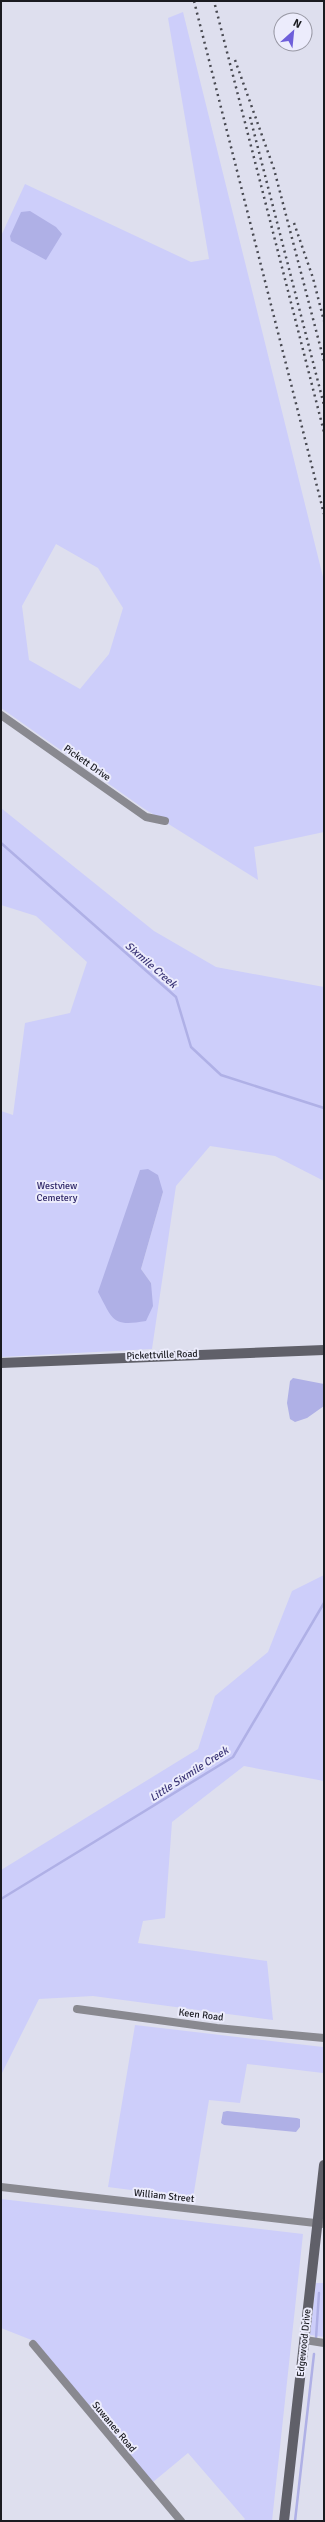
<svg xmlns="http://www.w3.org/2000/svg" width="325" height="2522" font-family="Signika,sans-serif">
	<rect width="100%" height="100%" fill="#dedfee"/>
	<path fill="#cdcefa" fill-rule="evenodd" d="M183,12l141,569v251l-70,15 4,33 -115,-72 -142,-100v-472l24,-52 166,78 18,-3 -41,-241zM56,544l42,24 25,40 -14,46 -29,35 -51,-29 -7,-54z
		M1,808l153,123 62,36 108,20v194l-49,-25 -65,-10 -34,40 -24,163 -151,8v-246l12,4 12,-92 45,-10 17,-51 -51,-46 -35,-11zM163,1192l-22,77 10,14 -52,9z
		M324,1575v206l-80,-15 -72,56 -7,96 -22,3 -5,22 129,18 6,59 -180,-24 -54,3 -38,76v-205l197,-121 17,-53 53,-44 24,-61z
		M135,2025l188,22v26l-76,-9 -7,39 -31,-3 -16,98 -85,-11z
		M1,2199l302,35 -31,287h-29l2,-2 -57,-66 -35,29 -119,-141 -33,-13z
		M316,2283h8v54l-14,-2z"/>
	<path fill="#afb0e6" d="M30,211l26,16 6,7 -16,26 -35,-19 -1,-5 11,-24z
		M148,1169l10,6 5,17 -22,77 10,14 2,23 -7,15c-34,6 -33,-1 -48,-29l42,-122z
		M293,1378l31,6v22l-17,12 -12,4 -5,-3 -3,-16 3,-22z
		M227,2111l70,7 3,1v8l-4,5 -72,-7 -3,-2 2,-11z"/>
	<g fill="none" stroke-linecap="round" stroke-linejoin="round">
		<path stroke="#afb0e6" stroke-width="2.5" d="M1,843l175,154 15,50 30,28 103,33
			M1,1899l232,-142 91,-154
			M316,2338l3,-45
			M295,2521l19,-167"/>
		<path stroke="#898990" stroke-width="8" d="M1,715l145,102 19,4
			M77,2009l140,19 107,10
			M1,2187l323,37
			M305,2340l19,3
			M33,2344l148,177"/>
		<path stroke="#606069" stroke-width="10" d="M1,1363l323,-13
			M284,2521l40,-356"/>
		<path stroke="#484951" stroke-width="2.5" stroke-dasharray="2 4" stroke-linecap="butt" d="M194,1l130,513
			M215,5l109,427
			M235,60l39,109 50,192
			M250,117l74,288
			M294,223l19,55 11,43"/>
	</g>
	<g text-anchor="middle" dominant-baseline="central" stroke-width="4" stroke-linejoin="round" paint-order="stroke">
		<g font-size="10" fill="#1a1b20" stroke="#ececfc">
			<text transform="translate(87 763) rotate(35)">Pickett Drive</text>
			<text transform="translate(162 1355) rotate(-2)">Pickettville Road</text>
			<text transform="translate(201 2015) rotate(7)">Keen Road</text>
			<text transform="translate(164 2196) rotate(6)">William Street</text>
			<text transform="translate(304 2343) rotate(-84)">Edgewood Drive</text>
			<text transform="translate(114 2427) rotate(50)">Suwanee Road</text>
		</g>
		<g font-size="10" fill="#322a6a" stroke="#ececfc">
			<text x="57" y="1186">Westview<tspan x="57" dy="12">Cemetery</tspan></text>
		</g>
		<g font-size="11" font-style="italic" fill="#3d3778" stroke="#ececfc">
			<text transform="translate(151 965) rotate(41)">Sixmile Creek</text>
			<text transform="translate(189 1774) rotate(-33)">Little Sixmile Creek</text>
		</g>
	</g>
	<rect width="325" height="2522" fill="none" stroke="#1a1b20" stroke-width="4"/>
	<g transform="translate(293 32) rotate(27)"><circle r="19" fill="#ececfc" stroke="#9898a4"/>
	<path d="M0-3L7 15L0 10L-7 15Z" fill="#6e5fda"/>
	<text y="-6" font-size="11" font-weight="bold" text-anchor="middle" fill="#1a1b20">N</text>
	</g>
</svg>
